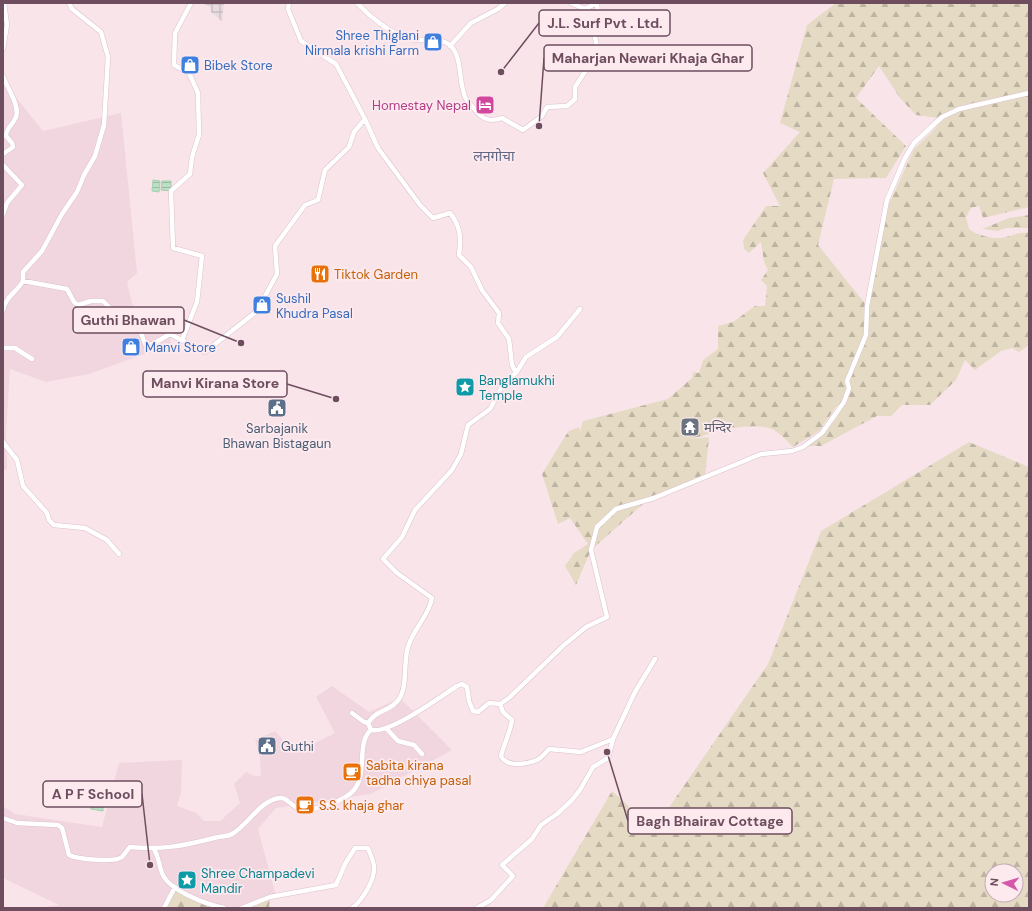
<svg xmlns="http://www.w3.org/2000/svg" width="1032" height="911" font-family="'DM Sans','Noto Sans Devanagari',sans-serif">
	<defs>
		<pattern id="industrial-grid" width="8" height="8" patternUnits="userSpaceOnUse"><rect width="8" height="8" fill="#e7dbdf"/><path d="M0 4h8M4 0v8" fill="none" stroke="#bfb4b8"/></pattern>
		<pattern id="forest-firs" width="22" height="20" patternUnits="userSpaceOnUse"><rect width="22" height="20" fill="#e5dbc4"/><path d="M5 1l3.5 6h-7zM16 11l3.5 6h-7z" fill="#beb4a2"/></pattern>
		<pattern id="water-rules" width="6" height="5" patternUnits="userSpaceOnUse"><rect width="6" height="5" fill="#bbe0c5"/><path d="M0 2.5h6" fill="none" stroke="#9cb8a3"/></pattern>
	</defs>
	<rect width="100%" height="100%" fill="#f9e4ea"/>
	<path fill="#f2d6df" d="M6,85l37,46 78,-18 16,160 -10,9 10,41 23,-9 12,30 -83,30 -43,8 -36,-13 -4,63 1,37 -4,2v-384z
		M332,686l37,26 31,-14 52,52 -81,44 -95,14 -18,21 18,67 -33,12h-207l23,-3 -56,-27v-72l12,8 87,13 17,-64 63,-3 -1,33 -4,13 19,7 8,8h16l20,-18 -6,-19 12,-12 8,4h7l-1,-19 -5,-17 20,-9 20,22 40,-20 -19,-36z"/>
	<path fill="url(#industrial-grid)" d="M203,3h21l-2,18 -11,-9 -1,-5z"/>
	<path fill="url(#forest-firs)" fill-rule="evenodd" d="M836,3h193v204l-46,11 -4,-12 -8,2 -5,9 3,12c7,6 23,10 32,9 12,-2 15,-6 28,-5v112l-10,7 -7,-4 -11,3 -26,19 -10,-10 -9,20 -26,25h-28l-11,11h-14l-56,30h-13c15,-11 32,-27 37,-46l-9,7 -17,24 -26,16c-6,-6 -12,-13 -19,-17 -14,-8 -46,-1 -61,1l-4,3 -18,5 18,-2 -4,40 -53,19 -61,54 -15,35 -11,-19 9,-13 14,-9 -18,-26 -12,6 -16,-50 22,-36 5,-7 10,-4 1,4 3,-10 85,-22 24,-21 1,-6 6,1 4,-13 15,-11v-23l15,-4 22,-16h10l2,-20 -6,-6 7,-10 -4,-8 -3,-20 -12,11 -5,-4 -1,-9 23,-34h14l-17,-33 37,-41 -20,-9 27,-98zM879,66l21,32 16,17 21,3 8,-2 -13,16 -18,17 -25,55 -22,102 -49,-61 16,-66 52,-1 20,-32 -50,-48z
		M1029,215v13h-23l-9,3 -15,-2 27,-11z
		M969,442l60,25v441h-486l69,-117 42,38 114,-165 53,-133zM992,871h24v24h-24z
		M175,887l45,21h-54z
		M270,899l-1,9h-23z"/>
	<path fill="url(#water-rules)" stroke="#a3d0af" d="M153,180l7,1 -1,11 -7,-1z
		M162,181h9v10l-10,-1z
		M98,798l5,3v10l-12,-2 -1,-5 2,-4z"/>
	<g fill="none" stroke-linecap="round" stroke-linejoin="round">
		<defs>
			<path id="street" d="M357,3c13,14 34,31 53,36 13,3 30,-3 41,7 12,13 7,38 15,53 3,4 7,8 10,12 7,9 15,11 26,7l21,12 19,-14 5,-9 20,-1 8,-7v-12l11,-17 10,-11 1,-12 -2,-10 3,-23 -1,-11
				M571,3l14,6 12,-6
				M450,46l21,-23 27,-14 7,-6
				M3,49l4,-24 -3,-22
				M3,76c4,12 17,29 13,41 -3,8 -10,11 -10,19l6,7 1,4 -10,7
				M365,119l13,29 42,57 13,13 17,-5c11,13 11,26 9,42l12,12 11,23 17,23 -1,10 11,16 3,26 4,8 -11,8 -15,28 -22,16 -7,29 -9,16 -37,40 -13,27 -19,22 14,14 35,25c-3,18 -19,31 -24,49 -5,16 0,38 -9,52 -7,12 -24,11 -31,24l3,7
				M3,165l19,20 -15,18 -4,11
				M23,281v-9l19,-21 20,-37 15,-22 7,-17 11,-19 9,-31 4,-68 -7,-25 -29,-23 -3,-6
				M3,310c3,-14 14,-18 20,-29l44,8 7,13 4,3 13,-4h12l12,12 22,10 9,23 7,-2 17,-10 35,18 52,-41 20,-37 -2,-28 30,-41 13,-5 7,-30 24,-23 5,-15 11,-13 -29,-55 -35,-23 -13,-32 1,-6
				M182,340l15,-38 5,-46 -29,-8 -2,-57 19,-17 2,-17 7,-22 -1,-42 -9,-20 -15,-8 1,-32 16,-30
				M3,348h12l17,11
				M516,373l10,-16 31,-20 23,-28
				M3,442l14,18 6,26 24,27 2,7 5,5 31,3 22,12 12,14
				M500,704l3,8 9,8c-2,13 -8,24 -11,36 6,12 26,8 36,4 5,-2 9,-8 12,-11l32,3 32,-13
				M352,713l12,9 4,1
				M386,728l12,13 16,4 8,9
				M3,818l14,5 41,2 4,3 7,27c8,4 45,8 53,2 3,-3 5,-7 8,-10 32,3 53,-1 84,-9 6,-2 13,-1 18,-4 17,-10 28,-34 48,-36 7,-1 11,8 18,10 14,5 47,-7 56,-18 14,-17 2,-48 17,-60 19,4 69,-33 86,-44l5,-2 5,3 2,14 4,10 5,1 11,-9 11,1 9,-6 55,-53 22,-18 21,-10 -16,-67 6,-23 19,-18 38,-11 107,-44 31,-3 11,-4 19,-14 22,-31 5,-14 -2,-7 19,-46 1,-29 20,-106 18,-42 9,-15 28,-26 17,-8 70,-16
				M154,849c6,10 4,14 8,24 7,18 44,31 62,35
				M164,908l11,-21
				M242,908l28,-11 66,-12 9,-21 10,-16h13c2,6 6,13 6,19 1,13 -12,34 -22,41
				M477,908l14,-8 22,-24 -11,-11 30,-26 9,-14 16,-11 14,-13 9,-11 13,-23 15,-9 5,-19 22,-47 20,-33"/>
		</defs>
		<use href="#street" stroke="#dcc1cc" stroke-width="5.5"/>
		<use href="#street" stroke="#fff" stroke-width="4.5"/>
	</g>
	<defs>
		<symbol id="shop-square" viewBox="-11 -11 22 22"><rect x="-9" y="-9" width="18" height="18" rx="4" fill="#3f7fe0" stroke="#fceaef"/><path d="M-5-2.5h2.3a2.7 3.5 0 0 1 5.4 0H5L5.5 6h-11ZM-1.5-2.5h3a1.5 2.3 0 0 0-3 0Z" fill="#fff"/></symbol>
		<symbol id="hotel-square" viewBox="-11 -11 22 22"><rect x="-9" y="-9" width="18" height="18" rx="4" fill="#d1479c" stroke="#fceaef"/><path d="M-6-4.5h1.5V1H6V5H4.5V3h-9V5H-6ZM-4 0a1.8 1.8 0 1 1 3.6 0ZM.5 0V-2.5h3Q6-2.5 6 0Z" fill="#fff"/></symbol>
		<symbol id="restaurant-square" viewBox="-11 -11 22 22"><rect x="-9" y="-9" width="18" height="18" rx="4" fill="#e8710a" stroke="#fceaef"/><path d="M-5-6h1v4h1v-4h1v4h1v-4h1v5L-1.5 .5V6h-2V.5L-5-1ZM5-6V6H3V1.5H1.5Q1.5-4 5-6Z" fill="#fff"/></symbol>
		<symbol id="sight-square" viewBox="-11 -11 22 22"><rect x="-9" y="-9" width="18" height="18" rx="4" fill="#0f9aa8" stroke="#fceaef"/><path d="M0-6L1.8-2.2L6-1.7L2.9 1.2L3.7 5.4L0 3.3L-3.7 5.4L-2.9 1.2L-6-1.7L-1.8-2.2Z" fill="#fff"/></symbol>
		<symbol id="civic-square" viewBox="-11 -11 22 22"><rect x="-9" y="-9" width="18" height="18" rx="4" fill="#5c6f8a" stroke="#fceaef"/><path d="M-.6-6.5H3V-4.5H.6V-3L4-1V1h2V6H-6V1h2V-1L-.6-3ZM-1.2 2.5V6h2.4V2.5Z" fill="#fff"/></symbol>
		<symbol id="temple-square" viewBox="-11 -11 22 22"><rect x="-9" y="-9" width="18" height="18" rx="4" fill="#6b7280" stroke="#fceaef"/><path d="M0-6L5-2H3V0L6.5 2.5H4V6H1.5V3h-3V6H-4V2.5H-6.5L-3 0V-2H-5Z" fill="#fff"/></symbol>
		<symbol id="cafe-square" viewBox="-11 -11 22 22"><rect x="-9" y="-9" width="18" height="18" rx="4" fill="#e8710a" stroke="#fceaef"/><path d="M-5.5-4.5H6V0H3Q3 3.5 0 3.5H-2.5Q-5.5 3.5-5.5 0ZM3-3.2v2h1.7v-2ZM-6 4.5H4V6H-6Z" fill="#fff"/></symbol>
	</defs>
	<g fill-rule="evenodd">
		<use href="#shop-square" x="422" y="31" width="22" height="22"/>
		<use href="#shop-square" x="179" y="54" width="22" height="22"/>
		<use href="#hotel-square" x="474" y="94" width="22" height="22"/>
		<use href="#restaurant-square" x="309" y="263" width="22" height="22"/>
		<use href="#shop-square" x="251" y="294" width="22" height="22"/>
		<use href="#shop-square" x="120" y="336" width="22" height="22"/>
		<use href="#sight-square" x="454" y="376" width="22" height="22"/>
		<use href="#civic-square" x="266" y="397" width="22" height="22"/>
		<use href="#temple-square" x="679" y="416" width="22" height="22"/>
		<use href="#civic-square" x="256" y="735" width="22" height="22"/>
		<use href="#cafe-square" x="341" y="761" width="22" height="22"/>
		<use href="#cafe-square" x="294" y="794" width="22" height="22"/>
		<use href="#sight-square" x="176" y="869" width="22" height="22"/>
	</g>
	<g text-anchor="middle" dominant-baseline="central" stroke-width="3.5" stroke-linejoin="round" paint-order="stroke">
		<g font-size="13" fill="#366cbe" stroke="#fceaef" text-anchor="start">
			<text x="419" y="35" text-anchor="end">Shree Thiglani<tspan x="419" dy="15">Nirmala krishi Farm</tspan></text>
			<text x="204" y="65">Bibek Store</text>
			<text x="276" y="298">Sushil<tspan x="276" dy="15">Khudra Pasal</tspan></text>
			<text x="145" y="347">Manvi Store</text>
		</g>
		<g font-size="13" fill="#b23c85" stroke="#fceaef" text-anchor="end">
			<text x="471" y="105">Homestay Nepal</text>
		</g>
		<g font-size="13" fill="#c56008" stroke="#fceaef" text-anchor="start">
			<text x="334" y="274">Tiktok Garden</text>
			<text x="366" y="765">Sabita kirana<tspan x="366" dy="15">tadha chiya pasal</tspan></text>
			<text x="319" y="805">S.S. khaja ghar</text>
		</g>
		<g font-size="13" fill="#0d838f" stroke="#fceaef" text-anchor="start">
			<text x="479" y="380">Banglamukhi<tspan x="479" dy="15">Temple</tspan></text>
			<text x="201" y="873">Shree Champadevi<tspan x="201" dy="15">Mandir</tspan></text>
		</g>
		<g font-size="13" fill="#5b616d" stroke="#fceaef" text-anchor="start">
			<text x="704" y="427">मन्दिर</text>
		</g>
		<g font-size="13" fill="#4e5e75" stroke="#fceaef">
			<text x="277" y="428">Sarbajanik<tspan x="277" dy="15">Bhawan Bistagaun</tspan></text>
			<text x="281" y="746" text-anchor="start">Guthi</text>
		</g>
		<g font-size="14" fill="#606884" stroke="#fceaef">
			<text x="494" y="156">लनगोचा</text>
		</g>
	</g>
	<path fill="none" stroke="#6e4d5e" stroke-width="1.5" d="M501 72L539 23M539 126L544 58M241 343L184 320M336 399L287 384M150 865L142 794M607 752L628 821"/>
	<g fill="#6e4d5e" stroke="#fceaef" stroke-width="1.5">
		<circle cx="501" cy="72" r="4"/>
		<circle cx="539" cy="126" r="4"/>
		<circle cx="241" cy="343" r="4"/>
		<circle cx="336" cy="399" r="4"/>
		<circle cx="150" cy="865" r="4"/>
		<circle cx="607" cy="752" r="4"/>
	</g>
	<g fill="#fceaef" stroke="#6e4d5e" stroke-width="1.5">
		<rect x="539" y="10" width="131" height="26" rx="4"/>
		<rect x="544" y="45" width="208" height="26" rx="4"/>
		<rect x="73" y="307" width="111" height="26" rx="4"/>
		<rect x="143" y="371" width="144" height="26" rx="4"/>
		<rect x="43" y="781" width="99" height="26" rx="4"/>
		<rect x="628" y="808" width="164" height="26" rx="4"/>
	</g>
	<g font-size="14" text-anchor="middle" font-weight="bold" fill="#6e4d5e">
		<text x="605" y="28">J.L. Surf Pvt . Ltd.</text>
		<text x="648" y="63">Maharjan Newari Khaja Ghar</text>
		<text x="128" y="325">Guthi Bhawan</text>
		<text x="215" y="388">Manvi Kirana Store</text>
		<text x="93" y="799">A P F School</text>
		<text x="710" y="826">Bagh Bhairav Cottage</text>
	</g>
	<rect width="1032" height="911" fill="none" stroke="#6e4d5e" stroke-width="8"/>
	<g transform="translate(1004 883) rotate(275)"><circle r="19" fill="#fceaef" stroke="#c3abb5"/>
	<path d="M0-3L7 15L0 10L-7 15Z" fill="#d557aa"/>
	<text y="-6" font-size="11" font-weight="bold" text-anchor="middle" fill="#6e4d5e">N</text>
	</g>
</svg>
